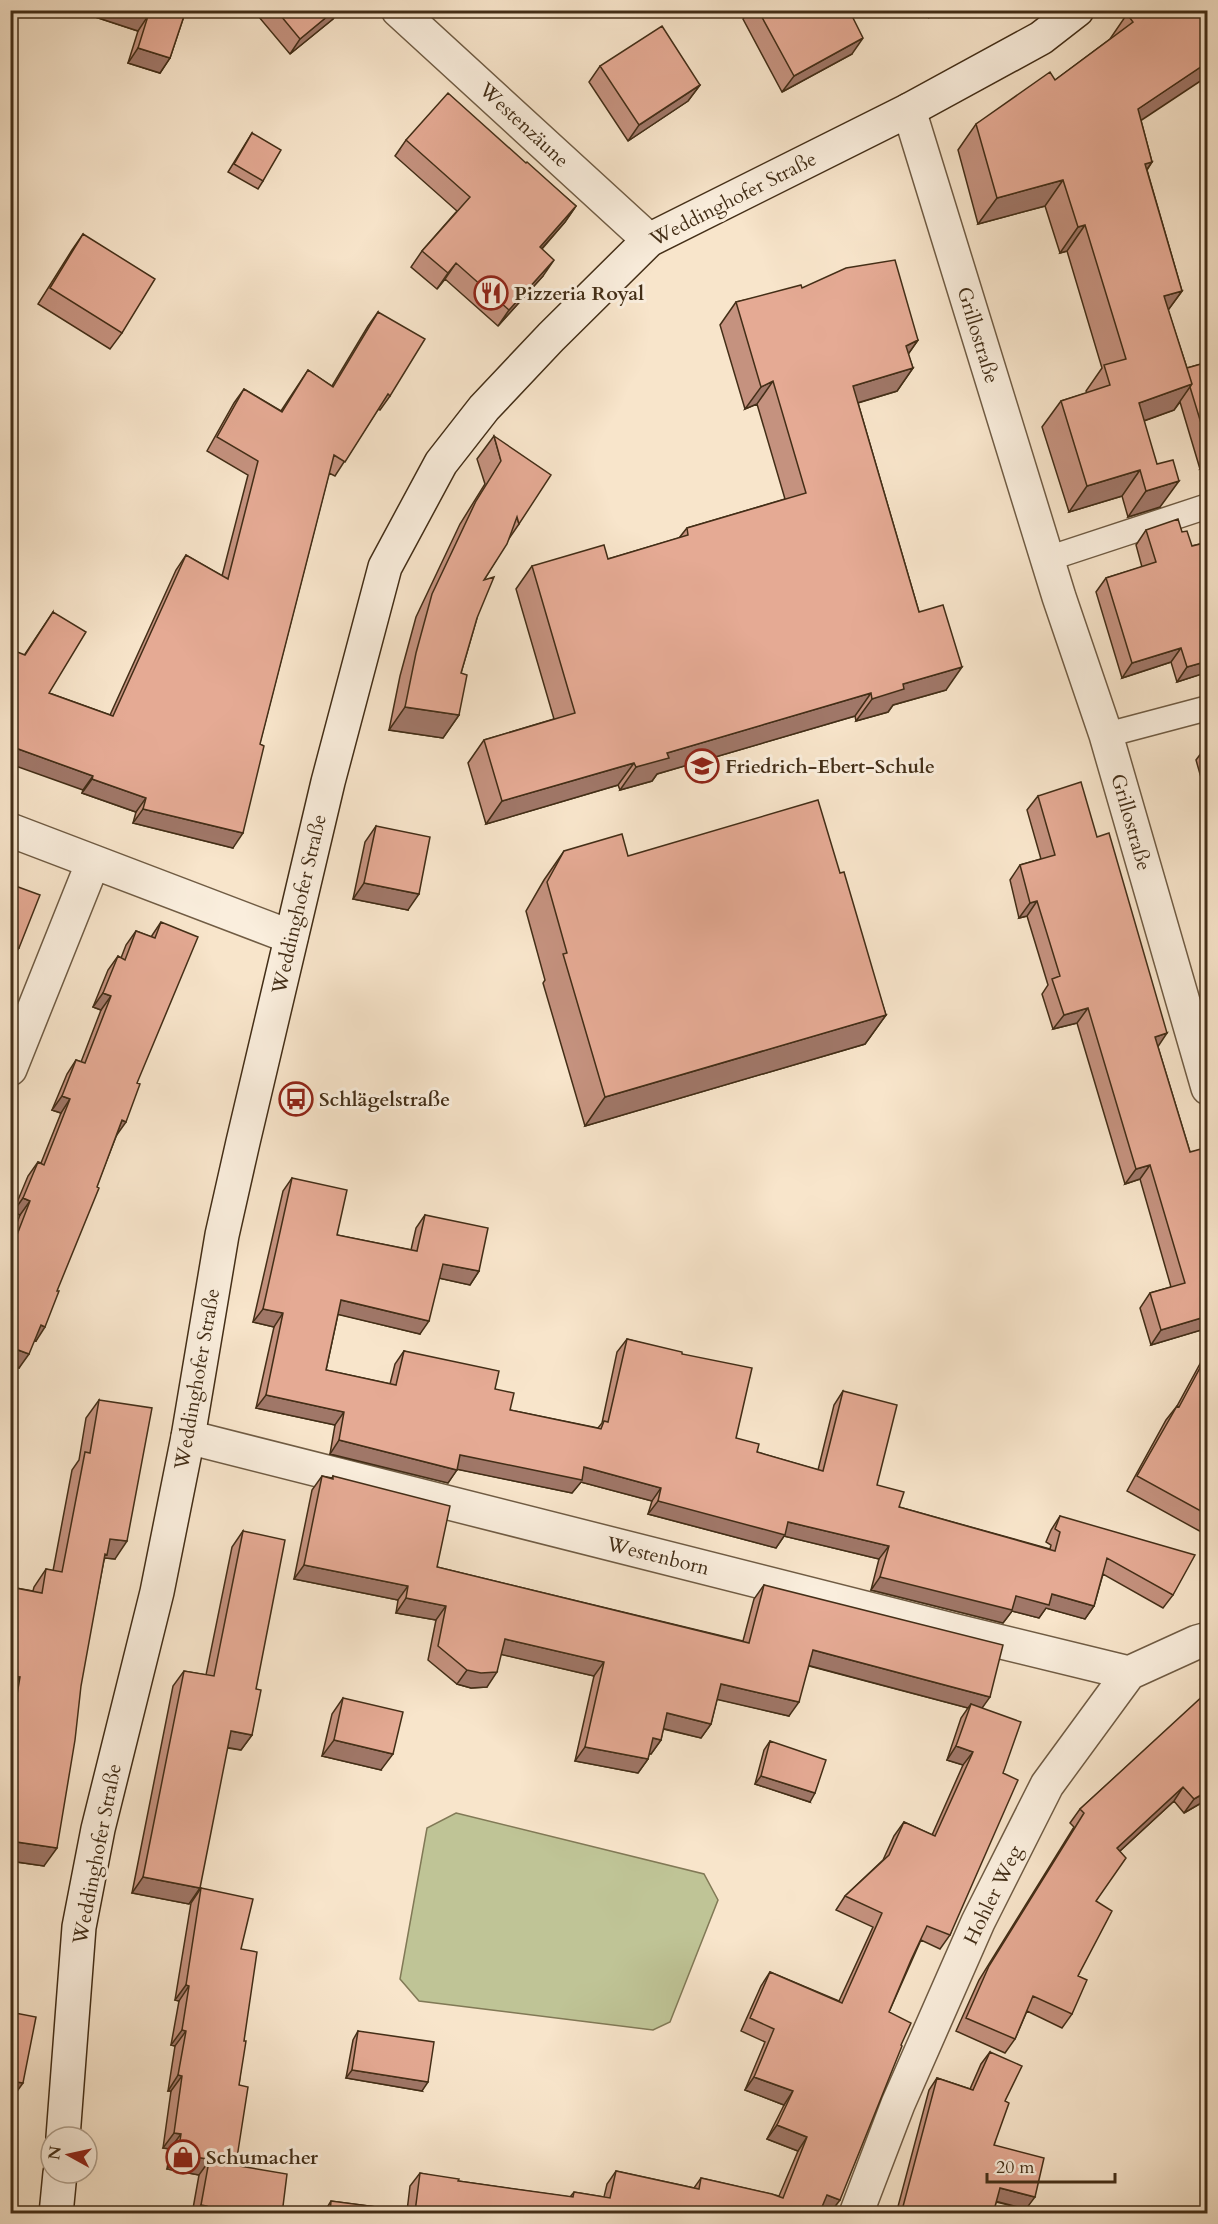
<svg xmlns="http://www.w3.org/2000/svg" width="1218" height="2224" font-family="Cardo,serif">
	<rect width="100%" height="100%" fill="#f8e5cb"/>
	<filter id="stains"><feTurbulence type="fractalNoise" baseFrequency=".00333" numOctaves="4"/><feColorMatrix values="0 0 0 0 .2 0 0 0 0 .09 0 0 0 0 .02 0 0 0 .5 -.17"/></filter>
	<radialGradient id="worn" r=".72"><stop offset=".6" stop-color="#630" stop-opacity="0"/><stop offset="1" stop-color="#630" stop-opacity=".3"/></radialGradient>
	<path fill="#bfc496" stroke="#817956" stroke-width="1.5" d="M456,1813l248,61 14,26 -48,122 -17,8 -234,-29 -19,-22 27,-151z"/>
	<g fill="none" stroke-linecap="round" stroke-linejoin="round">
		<defs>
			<path id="lane" d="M1047,559l161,-53
				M1106,735l102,-27"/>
			<path id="street" d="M398,10l251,230
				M909,110l150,487 47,138 102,353
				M10,830l281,107
				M10,1069l83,-207
				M188,1437l764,193 177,43
				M856,2214l42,-110 80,-182 69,-137 82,-112 68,-31 11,-3"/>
			<path id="secondary" d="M63,2137l16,-210 19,-98 59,-237 31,-155 34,-202 21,-93 85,-360 57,-215 56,-104 43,-55 67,-71 98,-97 260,-130 132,-72 36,-28
				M56,2214l4,-41"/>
		</defs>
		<use href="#lane" stroke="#705c44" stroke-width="27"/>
		<use href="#street" stroke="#705c44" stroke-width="36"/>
		<use href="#secondary" stroke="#432e17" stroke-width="36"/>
		<use href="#lane" stroke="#faeedd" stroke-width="24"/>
		<use href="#street" stroke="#faeedd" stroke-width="33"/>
		<use href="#secondary" stroke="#faeedd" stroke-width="33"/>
	</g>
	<path fill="#c5927f" stroke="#432e17" stroke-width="1.5" d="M74,10h112l-16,48 -10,15 -32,-10 10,-32z
		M253,10h86l-6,9 -43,35z
		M749,10h100l3,44 -70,38 -39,-73z
		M927,10h15l-12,7z
		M1133,10l8,111 11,41 -5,8 35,121 -14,19 19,58 21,-6v105l-8,2 -20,-67 -6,8 -30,11 16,86 -32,10 -6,-21 -53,16 -27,-85 19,-26 26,-8 -1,-2 16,-23 -35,-117 -7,2 -15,-47 -67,18 -20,-74 18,-26 79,-44 55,-41 17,-25z
		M600,66l100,19 -12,16 -60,40 -39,-59z
		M252,133l11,48 -5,8 -30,-17z
		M406,140l120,23 50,43 -11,16 -23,27 1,27 -45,50 -53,-47 -8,10 -26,-22 11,-16 35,-40 -62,-55z
		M83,234l39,99 -12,16 -72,-45 34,-54z
		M802,288l116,52 -10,14 5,14 -16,23 -39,12 61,209 27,78 -53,15 -5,7 -32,9 -1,-5 -198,58 -5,7 -32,9 -2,-5 -132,39 -18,-61 16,-23 70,-21 -38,-130 16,-23 76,-7 71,-21 8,-10 98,-29 -28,-95 -12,5 -25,-84 16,-23z
		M378,312l12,84 -10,14 -2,-1 -43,67 -6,-3 -96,375 -100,-25 3,-11 -54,-19 1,-3 -58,-136 28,-42 -4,81 61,22 66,-145 10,-15 36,21 26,-101 -41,-24 27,-48 10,-14 37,22 27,-41 24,16 36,-60z
		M494,436l25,88 -11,16 -24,40 -7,38 -16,55 -2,42 -16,23 -54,-8 11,-54 16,-59 44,-93 25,-40 -8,-25z
		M1146,530l36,2 10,14 16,-4v130l-31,10 -6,-20 -49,16 -26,-86 10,-14 36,-11 -6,-22z
		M1208,744v81l-7,-23 5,-7 -10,-35z
		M1038,796l120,251 32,105 18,19v157l-57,17 -11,-37 10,-15 21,-6 -31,-108 -15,5 -48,-161 -24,6 -11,-35 6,-9 -21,-69 -8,2 -9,-38 10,-15 21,-6 -14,-49z
		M376,826l32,84 -55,-11 12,-57z
		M564,851l276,22 46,142 -21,29 -280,82 -42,-143 2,-3 -19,-69 18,-31z
		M161,922l-24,161 -101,258 -2,-1 -15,28 -9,-4v-123l10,-26 -7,-3 15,-36 10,-14 3,1 20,-50 -9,-3 15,-36 9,-14 5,2 20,-52 -8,-3 15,-37 10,-14 3,2 5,-13 10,-14 15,6z
		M292,1178l45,57 74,15 5,-22 9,-13 54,56 -9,14 -31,-7 -19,56 -82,-20 -12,56 64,14 5,-20 9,-13 91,38 15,21 88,18 4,-5 15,-71 10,-13 55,15 54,84 21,14 61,18 16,-65 9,-14 34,94 22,22 151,42 1,-4 -5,-3 5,-12 9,-14 113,79 -10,13 -60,-34 -9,32 -9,13 -39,-11 -7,10 -27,-7 -9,12 -132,-33 8,-31 -95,-23 -8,12 -128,-34 4,-13 -71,-19 -9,11 -115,-24 -9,14 -118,-29 5,-29 -79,-17 18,-81 -21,-5 30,-131z
		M1208,1349v181l-3,4 -78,-43 39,-71 11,-14z
		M99,1400l16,159 -10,-1 -1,2 -60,306 -34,-5v-274l23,4 1,-4 12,-18 7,2 19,-101 7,-10 7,-42z
		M322,1476l10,2 1,-2 104,91 306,74 11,-42 10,-14 218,123 21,65 -53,162 -10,14 -19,-9 -32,72 12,33 -71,168 -9,-4 -2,5h-496l8,-13 76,10 3,-25 10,-13 38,8 112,16 4,-5 30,5 3,-13 9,-13 78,17 7,-10 78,18 19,-45 -31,-12 17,-34 -39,-15 20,-48 -24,-11 20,-45 9,-14 69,29 34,-74 -37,-17 9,-14 38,-36 11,-24 10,-14 28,13 31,-70 -16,-5 14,-42 7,-10 -159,-42 -20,50 -72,-17 -6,25 -10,14 -38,-9 -2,11 -10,14h-2l-1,5 -10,14 -63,-12 19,-85 -93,-22 -14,33 -16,1 -14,-4 -29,-24 8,-40 -40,-7 2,-13 -104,-21 18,-89z
		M243,1531l13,158 -4,46 -11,15 -14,-2 -38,156 -57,-11 41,-207 11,-15 22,4 26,-128z
		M1208,1693v106l-24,14 -10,-12 -54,50 -24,50 -18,75 -6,38 -10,14 -35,-17 -12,28 -10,14 -49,-22 23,-51 95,-153 -4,-4 10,-14z
		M343,1698l38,72 -59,-14 10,-42z
		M770,1741l40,61 -55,-18 9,-34z
		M201,1888l40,61 3,92 -5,44 -5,80 48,49h-90l7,-39 -32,-6 3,-20 -7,-1 8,-57h-3l7,-45 -4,-1 8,-44 -4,-1 16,-97z
		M358,2031l64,60 -76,-13 7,-38z
		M990,2052l15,49 -11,44 32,64 -30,-7 -3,12h-97l33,-124 8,-12 33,11 11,-25z"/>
	<path fill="#a07768" stroke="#432e17" stroke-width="1.5" d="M74,10h57l17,6 -10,15z
		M335,10h4l-6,9 -43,35 10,-15z
		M934,10h8l-12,7z
		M863,38l-11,16 -70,38 12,-16z
		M138,48l32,10 -10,15 -32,-10z
		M1208,62v14l-89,59 19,-26z
		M700,85l-12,16 -60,40 11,-16z
		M1152,162l-18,26 11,-24z
		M1063,180l-18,26 -67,18 19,-26z
		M576,206l-11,16 -36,41 11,-16z
		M1085,225l-18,26 -7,2 18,-26z
		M554,260l-11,16 -45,50 11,-16z
		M456,263l-11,16 -8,10 11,-16z
		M1182,291l-19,26 1,-21z
		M918,340l-16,23 4,-17z
		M913,368l-16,23 -60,18 16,-23z
		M773,381l-16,23 -12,5 16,-22z
		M1192,384l-18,26 -53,19 18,-26z
		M1208,458v9l-8,2z
		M1140,470l-18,26 -53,16 18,-26z
		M1179,481l-19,26 -32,10 18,-26z
		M1181,648l-10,14 -49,16 10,-15z
		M1208,661v11l-31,10 10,-15z
		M962,667l-16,23 -53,15 -5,7 -32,9 16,-22 31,-15z
		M871,693l-16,23 -198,58 -5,7 -32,9 16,-23 31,-14z
		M405,707l54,8 -16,23 -54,-8z
		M10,746l83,30 -10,14 -73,-26z
		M634,763l-16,22 -132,39 16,-23z
		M92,779l54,19 -10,14 -54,-19z
		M143,809l100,24 -10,15 -100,-25z
		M364,883l55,11 -11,16 -55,-11z
		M1037,901l-10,15 -8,2 11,-15z
		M10,944l9,4 -9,12z
		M103,993l8,3 -10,14 -8,-3z
		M1088,1008l-11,15 -24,6 11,-14z
		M886,1015l-21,29 -280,82 20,-29z
		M1167,1033l-10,15 -2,-11z
		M62,1096l8,3 -9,14 -9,-3z
		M122,1120l4,2 -10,14z
		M1150,1165l-10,14 -15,5 11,-15z
		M23,1198l7,3 -10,14 -7,-3z
		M443,1264l36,7 -9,14 -36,-8z
		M341,1300l88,21 -9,13 -88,-21z
		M263,1309l20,4 -9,14 -21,-5z
		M1208,1316v12l-57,17 10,-15z
		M41,1325l4,2 -9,14 -5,-2z
		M10,1347l19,7 -10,14 -9,-4z
		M266,1395l78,17 -9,13 -79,-17z
		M339,1440l118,30 -9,13 -118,-29z
		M460,1455l124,12 77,21 -9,13 -71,-19 -9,11 -121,-25z
		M658,1501l130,21 101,24 -10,13 -95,-23 -8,12 -128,-34z
		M110,1539l17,2 -12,18 -10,-1 -10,14z
		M304,1565l104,21 -10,14 -104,-21z
		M880,1577l136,19 36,-2 42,12 -9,13 -39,-11 -7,10 -27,-7 -9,12 -132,-33z
		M406,1598l40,8 -10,14 -40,-7z
		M505,1639l99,23 -10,14 -99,-23z
		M813,1650l177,47 -10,14 -9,-7 -3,4 -165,-44z
		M467,1670l30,2 -10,15 -16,1 -14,-4z
		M10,1676l10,1 -10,15z
		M721,1684l78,18 -10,14 -78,-18z
		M667,1713l44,11 -10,14 -44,-11z
		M231,1731l21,4 -11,15 -21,-4z
		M653,1738l8,2 -10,14 -8,-2z
		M334,1740l59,14 -12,16 -59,-14z
		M956,1746l17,6 -10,13 -16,-5z
		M585,1747l63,12 -10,14 -63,-12z
		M761,1776l54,17 -5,9 -55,-18z
		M1183,1787l-9,14 -66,61 9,-14z
		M1208,1791v8l-24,14 10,-14z
		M10,1841l47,7 -13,18 -34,-5z
		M143,1877l57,11 -11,16 -57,-11z
		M186,1985l3,1 -10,15 -4,-1z
		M182,2030l4,1 -11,15 -4,-1z
		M352,2070l76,12 -6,9 -76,-13z
		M178,2075l4,1 -11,15h-3z
		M754,2077l39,14 -9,14 -39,-15z
		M10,2081l13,2 -13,18z
		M777,2125l30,12 -9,14 -31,-12z
		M174,2133l7,1 -11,15 -7,-1z
		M178,2154l58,10 -11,15 -16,-18 -10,14 -32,-6z
		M1000,2188l35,9 -9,12 -35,-9z
		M827,2195l13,5 -10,13 -13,-5z
		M201,2205l6,1 -5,8h-7z"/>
	<path fill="#e5aa94" stroke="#432e17" stroke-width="1.5" d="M131,10h55l-16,48 -32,-10 10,-32z
		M276,10h59l-35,29z
		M758,10h91l14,28 -69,38z
		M1133,10h75v52l-70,47 14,53 -7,2 37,127 -18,5 28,88 -53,19 18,61 16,-4 6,21 -33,10 -6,-21 -53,16 -26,-85 49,-16 -6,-20 22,-6 -41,-134 -7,2 -15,-47 -66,18 -21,-74 74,-52 5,8 78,-58 -6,-8z
		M662,26l38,59 -61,40 -39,-59z
		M448,93l78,70 1,-1 49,44 -36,41 14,13 -45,50 -53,-47 -8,10 -26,-22 48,-54 -64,-57z
		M252,133l29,17 -18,31 -29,-17z
		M83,234l72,45 -33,54 -72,-45z
		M895,260l23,80 -12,6 7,22 -60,18 66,226 24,-7 19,62 -59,17 1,5 -32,10 -1,-6 -204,60 2,5 -33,9 -2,-4 -132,38 -18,-61 91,-27 -43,-147 72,-21 4,14 80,-24 -1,-7 119,-35 -33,-112 -12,6 -25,-85 65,-17 1,3 44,-20z
		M378,312l47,27 -35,57 -2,-2 -43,68 -11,-7 -74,289 4,2 -21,87 -100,-24 3,-11 -54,-19 1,-3 -83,-30v-97l15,6 28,-43 33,20 -37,61 64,23 73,-161 42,24 30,-118 -41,-24 27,-48 38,23 26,-42 25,17z
		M1208,362v84l-18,-59 2,-3 -5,-16z
		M494,436l57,39 -32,49 -2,-7 -10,27 -23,36 10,-3 -17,41 -16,55 6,2 -8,40 -54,-8 11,-54 16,-59 44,-93 25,-40z
		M1178,519l4,13 5,-1 5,15 16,-4v119l-21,6 -6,-19 -49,15 -26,-85 50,-16 -10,-32z
		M1081,782l16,55 12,-4 58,200 -12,4 35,115 11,-3 7,22v145l-47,14 -11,-37 35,-10 -35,-118 -14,4 -48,-161 -24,7 -12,-36 8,-3 -23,-75 -7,2 -10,-38 35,-10 -17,-59z
		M818,800l22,73 4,-1 42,143 -281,82 -42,-143 4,-1 -20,-71 17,-31 58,-17 6,22z
		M376,826l54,11 -11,57 -55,-11z
		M10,884l30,11 -21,53 -9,-4z
		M161,922l37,15 -61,146 3,1 -14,38 -4,-2 -25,67 2,1 -42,103h2l-14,36 -4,-2 -12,29 -19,-7v-94l20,-52 -7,-3 15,-36 6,3 26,-66 -8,-3 14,-36 9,3 26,-67 -8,-3 15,-37 7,4 11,-29 19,7z
		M292,1178l55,12 -10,45 80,16 8,-36 63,13 -9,43 -36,-7 -14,57 -88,-21 -15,70 70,15 8,-34 95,20 -4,18 19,4 -4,17 91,19 3,-8 4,1 19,-83 55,13v2l70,14 -16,70 23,6 -2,8 66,19 20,-80 54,14 -20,80 27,7 -5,15 156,44 5,-19 -5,-3 5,-13 135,39 -22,40 -66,-37 -13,48 -42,-12 -3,11 -33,-9 -4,14 -132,-33 9,-31 -101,-24 -3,13 -127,-34 3,-13 -77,-21 -2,13 -122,-25 -3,15 -118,-30 5,-28 -78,-17 17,-82 -20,-4z
		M1208,1353v162l-71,-39 40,-70 2,1z
		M99,1400l53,8 -25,133 -17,-2 -3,16 -2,-1 -24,132 -6,54 -18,108 -47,-7v-105l10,-59 -10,-1v-89l32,6 4,-24 16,3 23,-120 5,1z
		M322,1476l11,3v-3l117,30 -13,61 312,76 15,-58 239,60 -13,52 -177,-47 -14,52 -78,-18 -10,40 -44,-11 -6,27 -8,-2 -5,21 -63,-12 19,-85 -99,-23 -8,33 -16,1 -14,-3 -29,-24 8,-40 -40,-8 2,-12 -104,-21z
		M243,1531l42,9 -29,149 5,1 -9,45 -21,-4 -31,157 -57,-11 41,-206 30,5z
		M1208,1693v98l-14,8 -11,-12 -66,61 9,10 -30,43 16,10 -34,65 9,4 -15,34 -39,-18 -18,43 -49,-21 23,-52 95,-153 -4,-4 125,-115z
		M343,1698l60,14 -10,42 -59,-14z
		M971,1704l50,18 -18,51 15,7 -68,155 -23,-9 -16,34 -22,52 22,11 -10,22 1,1 -62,154 -13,-5 -8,19h-489l1,-13 84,11 5,-39 39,6 -1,2 115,16 1,-5 36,6 6,-27 83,18 2,-11 71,16 11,4 24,-61 -30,-12 16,-34 -39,-14 20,-48 -24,-11 20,-46 72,31 40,-90 -37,-17 44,-41 15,-33 31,14 38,-84 -17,-6z
		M770,1741l56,19 -11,33 -54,-17z
		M201,1888l52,11 -12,50 16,3 -13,89h2l-7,44 9,2 -12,77 -58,-10 3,-20 -7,-1 8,-57 -4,-1 8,-44 -4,-1 7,-44 -3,-1z
		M10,2012l26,5 -13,66 -13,-2z
		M358,2031l76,11 -6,40 -76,-12z
		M990,2052l32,14 -17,35 4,2 -15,42 50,13 -9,39 -35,-9 -7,26h-92l36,-136 36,12z
		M209,2161l78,13 -5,40h-76l1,-8 -6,-1z"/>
	<defs>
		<symbol id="restaurant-ring" viewBox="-11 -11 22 22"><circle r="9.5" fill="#faeedd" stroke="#8f2418" stroke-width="1.5"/><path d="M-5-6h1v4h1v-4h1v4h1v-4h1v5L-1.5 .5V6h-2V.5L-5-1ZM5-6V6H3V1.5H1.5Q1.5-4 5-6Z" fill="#8f2418"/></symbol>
		<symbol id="school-ring" viewBox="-11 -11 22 22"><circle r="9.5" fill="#faeedd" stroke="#8f2418" stroke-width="1.5"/><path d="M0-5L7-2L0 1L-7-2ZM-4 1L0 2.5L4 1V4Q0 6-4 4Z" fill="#8f2418"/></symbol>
		<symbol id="bus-ring" viewBox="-11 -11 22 22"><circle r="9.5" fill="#faeedd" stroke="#8f2418" stroke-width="1.5"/><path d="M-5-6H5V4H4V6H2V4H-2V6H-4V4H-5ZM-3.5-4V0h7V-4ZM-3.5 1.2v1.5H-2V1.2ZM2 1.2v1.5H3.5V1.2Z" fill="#8f2418"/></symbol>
		<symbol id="shop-ring" viewBox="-11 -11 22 22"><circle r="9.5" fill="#faeedd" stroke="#8f2418" stroke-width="1.5"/><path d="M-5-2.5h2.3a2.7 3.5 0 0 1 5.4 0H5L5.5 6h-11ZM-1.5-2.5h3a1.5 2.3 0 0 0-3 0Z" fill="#8f2418"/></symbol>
	</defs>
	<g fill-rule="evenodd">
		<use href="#restaurant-ring" x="472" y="274" width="38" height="38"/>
		<use href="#school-ring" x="683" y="747" width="38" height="38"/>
		<use href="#bus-ring" x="277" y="1080" width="38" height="38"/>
		<use href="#shop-ring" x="164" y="2138" width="38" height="38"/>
	</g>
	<g text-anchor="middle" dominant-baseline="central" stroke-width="6" stroke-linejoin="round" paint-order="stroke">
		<g font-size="20" fill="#432e17" stroke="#faeedd">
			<text transform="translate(524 125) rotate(43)">Westenzäune</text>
			<text transform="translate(733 199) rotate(-27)">Weddinghofer Straße</text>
			<text transform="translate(978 335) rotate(73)">Grillostraße</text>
			<text transform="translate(1131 822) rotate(74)">Grillostraße</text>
			<text transform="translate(299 904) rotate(-77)">Weddinghofer Straße</text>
			<text transform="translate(197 1379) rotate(-80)">Weddinghofer Straße</text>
			<text transform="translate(658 1556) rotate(14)">Westenborn</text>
			<text transform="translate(97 1854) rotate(-79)">Weddinghofer Straße</text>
			<text transform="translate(993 1895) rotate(-64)">Hohler Weg</text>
		</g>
		<g font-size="20" font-weight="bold" fill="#432e17" stroke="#faeedd" text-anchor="start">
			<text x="514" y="293">Pizzeria Royal</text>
			<text x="725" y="766">Friedrich-Ebert-Schule</text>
			<text x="319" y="1099">Schlägelstraße</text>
			<text x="206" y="2157">Schumacher</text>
		</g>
	</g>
	<rect width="1218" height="2224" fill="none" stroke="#f8e5cb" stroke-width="36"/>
	<rect x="12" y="12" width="1194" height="2200" fill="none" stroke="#432e17" stroke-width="3"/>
	<rect x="18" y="18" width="1182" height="2188" fill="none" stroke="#432e17" stroke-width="1.5"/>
	<g transform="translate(69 2155) rotate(278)"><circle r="28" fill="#faeedd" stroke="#b1a18e" stroke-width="1.5"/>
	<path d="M0-4.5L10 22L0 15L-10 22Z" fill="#8f2418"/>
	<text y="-9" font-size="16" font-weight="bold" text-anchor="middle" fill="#432e17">N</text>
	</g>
	<path d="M987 2173v9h128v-9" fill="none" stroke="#432e17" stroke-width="3"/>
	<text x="996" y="2173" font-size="18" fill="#432e17" stroke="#faeedd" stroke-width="4.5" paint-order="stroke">20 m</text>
	<rect width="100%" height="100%" filter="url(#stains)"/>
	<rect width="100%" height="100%" fill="url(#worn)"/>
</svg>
